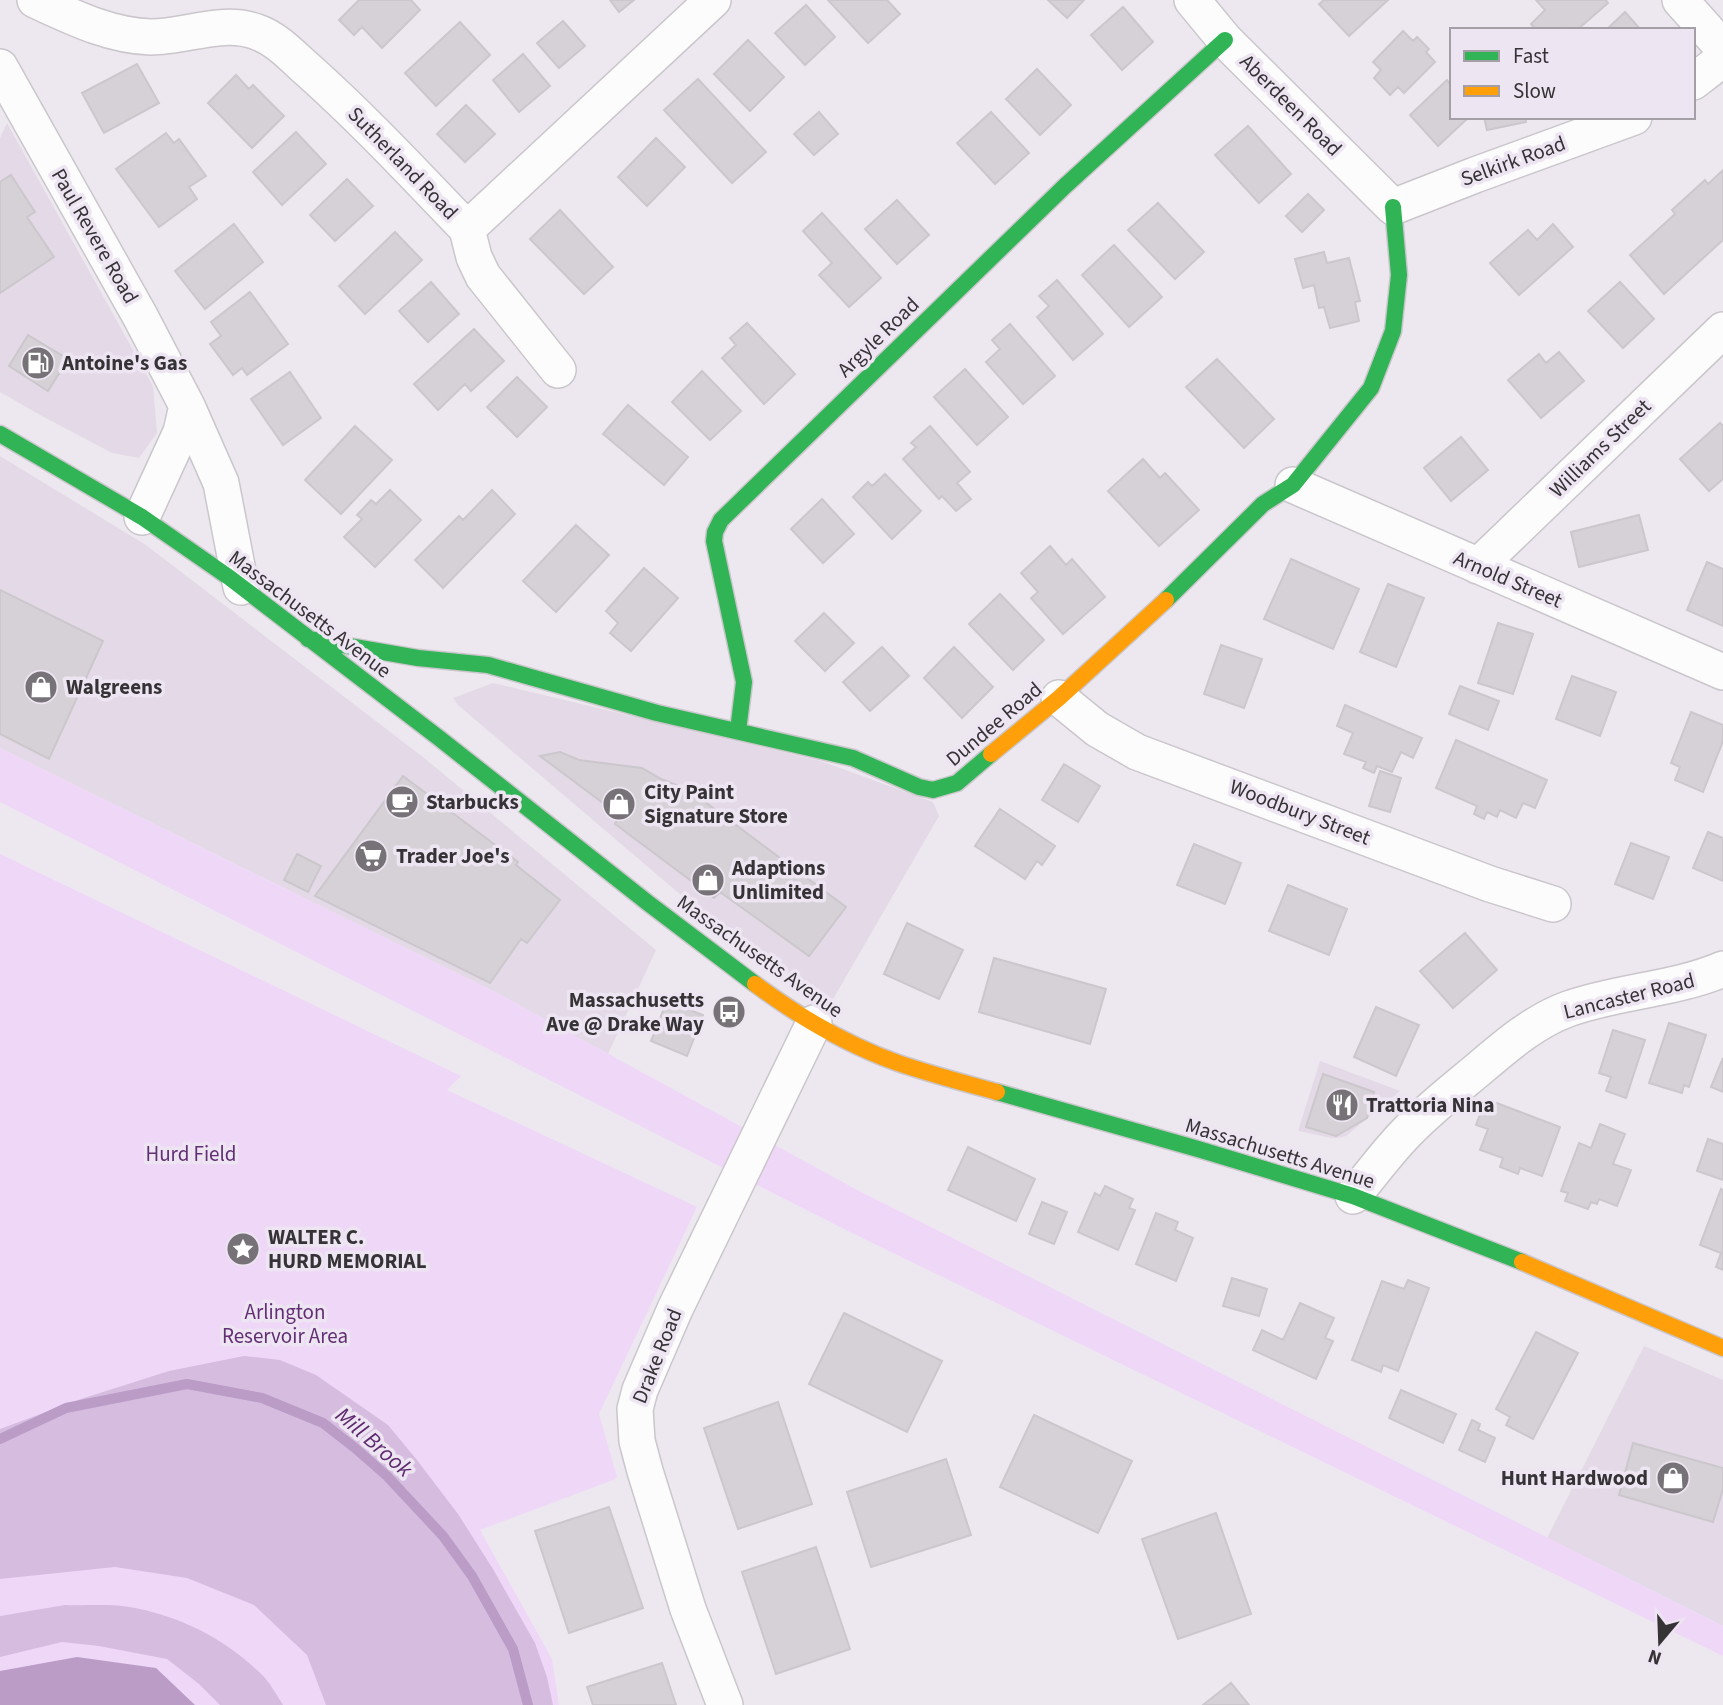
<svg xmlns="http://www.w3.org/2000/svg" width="1723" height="1705" font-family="'Source Sans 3',sans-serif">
	<rect width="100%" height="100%" fill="#ede8ef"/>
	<path fill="#e4dae7" d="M7,123l146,263 4,47 -18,25 -27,-5 -70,-37 -42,-24v-254z
		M0,456l146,89 277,212 233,193 -48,104 -111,-61 -497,-245z
		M493,683l328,78 112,41 6,14 -107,185 -23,-12 -100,-70 -251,-214 -5,-7z
		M1320,1061l80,30 -54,45 -7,2h-8l-33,-7z
		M1644,1346l79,34v246l-176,-88z"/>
	<path fill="#efd7f8" d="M0,748l497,245 362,198 864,435v30l-871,-423 -852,-431z
		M0,854l461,222 -14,14 250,117 -98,207 18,63 -4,3 -133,50 72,129 7,46h-559z"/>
	<path fill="#d6bde0" d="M244,1356l36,4 36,15 72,50 29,35 41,54 35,55 42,74 12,34 6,28h-227l-19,-50 -53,-50 -67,-27 -72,-11 -115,12v-150l81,-30 88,-28z
		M65,1605c23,1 47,-2 70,3 50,10 94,33 130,70 7,8 12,18 18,27h-63l-21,-21 -32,-25 -68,-13 -37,-4 -62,15v-41z"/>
	<path fill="#ba9cc6" d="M77,1657l79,11 39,37h-195v-34z"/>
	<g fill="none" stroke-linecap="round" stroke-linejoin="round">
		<path stroke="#ba9cc6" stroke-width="10" d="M0,1439l66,-31 121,-24 75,14 61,25 32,25 32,28 56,60 29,40 41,73 15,56"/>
	</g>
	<path fill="#d5d1d6" stroke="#cbc7cc" stroke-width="2" d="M359,0h52l9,10 -38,38 -20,-21 -8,8 -15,-15z
		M610,0h24l-15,12z
		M828,0h59l13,14 -32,29z
		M1048,0h36l-17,18z
		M1324,0h64l-39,36 -30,-32z
		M1536,0h70l2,3 -31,27h-14l-2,-2 -2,2h-23l-5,-6 14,-14z
		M806,5l29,32 -30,28 -30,-32z
		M1123,7l30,35 -31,28 -31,-35z
		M1625,12l16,18h-35z
		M563,21l22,25 -26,22 -22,-25z
		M460,22l30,33 -54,51 -31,-33z
		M1403,31l10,10 4,-4 12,12 -3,3 9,10 -31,31 -6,-6 -8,8 -16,-17 7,-8 -8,-8z
		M748,40l36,37 -34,34 -36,-37z
		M523,54l27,32 -31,26 -26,-32z
		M137,64l22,39 -55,30 -22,-40z
		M1037,69l34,36 -31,30 -34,-36z
		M236,75l13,14 4,-4 31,31 -32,32 -44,-45z
		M698,79l68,73 -34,31 -68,-73z
		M1447,80l3,4 2,-1v34h17l-31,29 -28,-31z
		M466,105l29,29 -30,28 -28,-28z
		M819,112l19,22 -24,21 -20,-21z
		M991,112l38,41 -34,31 -38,-41z
		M1484,117h41l1,5 -39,8z
		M1248,126l43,48 -32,29 -44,-48z
		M296,132l30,32 -44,41 -29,-33z
		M166,133l8,10 5,-4 27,37 -17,11 8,12 -38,28 -43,-58z
		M656,138l29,29 -38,39 -29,-29z
		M1723,170v70l-59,54 -34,-39 45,-41 -3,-4 33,-30 3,4z
		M11,175l24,37 -8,5 27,40 -54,36v-111z
		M347,179l26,27 -38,35 -25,-26z
		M1308,194l16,16 -22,22 -16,-16z
		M897,200l32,35 -32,29 -32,-35z
		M1158,203l46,49 -29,27 -47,-49z
		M560,210l53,57 -29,27 -54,-55z
		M822,213l59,65 -32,29 -30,-32 13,-12 -29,-32z
		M234,224l29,38 -58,47 -30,-38z
		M1553,224l20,23 -54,48 -29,-32 38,-33 9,10z
		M395,232l27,28 -57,54 -26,-28z
		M1114,245l48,52 -33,30 -47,-52z
		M1324,252l3,11 22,-5 11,43 -5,1 4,19 -29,7 -6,-21 -5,1 -5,-23 -11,3 -8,-29z
		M1057,280l46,54 -30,26 -36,-43 12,-11 -10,-10z
		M431,282l28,32 -31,28 -29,-31z
		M1620,282l34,37 -31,29 -35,-37z
		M250,292l38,52 -41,31 -5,-7 -9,7 -23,-31 11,-8 -10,-14z
		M747,323l48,51 -31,30 -42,-46 14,-13 -6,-7z
		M1010,324l45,52 -32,28 -37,-42 14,-13 -8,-9z
		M474,329l30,32 -33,30 -6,-7 -27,26 -24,-26z
		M28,335l40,24 -20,32 -39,-25z
		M1559,352l25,29 -43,37 -33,-38 31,-26 7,9z
		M1217,359l57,60 -30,29 -58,-61z
		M965,369l43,48 -31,28 -43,-48z
		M702,371l39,40 -31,29 -38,-38z
		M290,372l31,46 -38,27 -32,-46z
		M517,377l30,30 -30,30 -30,-30z
		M628,405l60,52 -24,28 -61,-51z
		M1720,423l3,3v53l-14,12 -29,-32z
		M355,426l37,34 -51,54 -36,-34z
		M930,426l40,46 -13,11 14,16 -15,12 -14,-15 -3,3 -36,-40 13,-12 -5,-4z
		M1461,437l27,33 -37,31 -27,-33z
		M1143,459l17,19 5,-5 34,37 -40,36 -51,-55z
		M885,474l36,37 -29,28 -39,-42 15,-15 4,4z
		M390,490l31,30 -46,47 -31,-30 18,-18 -5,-4 14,-15 5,4z
		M492,490l23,24 -72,74 -28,-28 44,-44 4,4z
		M822,499l32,35 -31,29 -32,-34z
		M1639,515l9,35 -69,17 -8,-35z
		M576,525l33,30 -53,57 -33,-31z
		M1050,546l16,19 6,-6 33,38 -42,37 -32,-36 7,-6 -17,-19z
		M1291,559l68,30 -26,60 -69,-30z
		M1707,562l16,7v57l-36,-16z
		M644,568l34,30 -47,53 -21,-18 8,-10 -12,-12z
		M1388,584l36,14 -28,69 -36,-15z
		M0,590l103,51 -54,118 -49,-25z
		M1000,594l44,46 -31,30 -44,-46z
		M824,613l30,30 -29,28 -30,-30z
		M1498,623l35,11 -20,60 -35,-11z
		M1221,645l41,14 -18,49 -40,-14z
		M882,647l27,29 -39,35 -27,-29z
		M954,647l39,40 -31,31 -38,-40z
		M1572,676l44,16 -16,44 -44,-17z
		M1460,686l39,15 -11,29 -39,-16z
		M1345,705l77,33 -9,20 -12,-6 -9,20 -15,-6 -3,7 -11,-5 3,-6 -22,-8 9,-21 -16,-7z
		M1691,712l32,13v16l-20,51 -28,-12 5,-13 -9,-4z
		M1456,740l91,40 -12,28 -12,-5 -7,15 -16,-8 -3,7 -10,-5 -3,7 -10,-5 3,-8 -41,-18z
		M560,752l19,8 63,8 19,11 28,11 157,117 -37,49 -89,-64 -6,6 -99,-74 4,-9 -79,-59z
		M1064,764l36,22 -22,36 -36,-22z
		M1380,771l21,7 -11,34 -21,-6z
		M403,776l115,86 -2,3 44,35 -33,43 -6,-4 -31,44 -175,-87z
		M1000,809l55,37 -13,19 -5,-4 -12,18 -50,-33z
		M1708,832l15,6v43l-30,-13z
		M1631,843l38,14 -16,42 -38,-15z
		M1194,844l47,19 -16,41 -48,-19z
		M297,854l24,12 -13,26 -24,-12z
		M1288,885l59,24 -18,46 -60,-24z
		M907,923l56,27 -24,49 -55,-25z
		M1465,933l32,37 -44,38 -33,-37z
		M994,958l112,31 -16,55 -111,-32z
		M667,1001l36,14 -16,41 -36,-15z
		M1376,1007l43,18 -23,51 -42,-19z
		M1669,1023l37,12 -17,52 -5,-2 -2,8 -33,-10z
		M1613,1030l32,10 -19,58 -20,-7 5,-14 -12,-4z
		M1723,1058v34l-12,-5z
		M1323,1074l51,18 -7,26 -31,18 -30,-9z
		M1486,1099l74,28 -18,49 -22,-8 -2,6 -18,-7 3,-9 -23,-8 8,-21 -12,-4z
		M1600,1124l25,10 -12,30 18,6 -14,36 -18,-7 -2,5 -6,-2 -3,7 -23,-8 3,-8 -7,-2 18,-48 12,5z
		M1708,1139l15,5v36l-26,-9z
		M968,1147l67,32 -19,42 -68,-31z
		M1105,1186l28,13 -4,9 6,2 -17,40 -40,-18 17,-39 5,3z
		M1721,1189l2,1v80l-7,-3 5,-14 -21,-8z
		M1042,1202l25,10 -13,32 -25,-10z
		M1156,1213l22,9 -3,8 18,8 -17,43 -40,-17z
		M1232,1278l35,11 -8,27 -36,-10z
		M1408,1280l21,8 -31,83 -15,-6 -2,7 -29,-12 30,-79 22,8z
		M1300,1303l34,15 -9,20 8,3 -17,38 -63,-29 9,-20 21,10z
		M283,1306l8,5 -6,11 -9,-4z
		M844,1313l98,48 -35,71 -98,-48z
		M1536,1332l42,21 -45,86 -27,-14 4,-8 -14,-8z
		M1401,1390l55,24 -13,29 -54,-25z
		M778,1402l34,102 -74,25 -34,-101z
		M1034,1415l98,46 -34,72 -98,-46z
		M1472,1420l8,4 -2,6 17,8 -10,24 -26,-12z
		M1633,1443l90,25v21l-10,33 -94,-27z
		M946,1459l25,76 -100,32 -24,-75z
		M609,1507l34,101 -74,25 -34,-102z
		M1216,1513l35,101 -73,25 -36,-100z
		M816,1547l34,102 -74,25 -34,-102z
		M662,1663l14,42h-83l-6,-18z
		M1231,1683l18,22h-46z"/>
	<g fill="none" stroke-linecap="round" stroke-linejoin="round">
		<defs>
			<path id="street" d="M35,0c37,17 75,36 116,37 35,0 72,-18 106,-5 20,7 35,24 51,38 56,50 107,105 159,159l246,-229
				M1192,0l33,40 168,167 82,-32 159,-58
				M1680,0l43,48
				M0,67l140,249 47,90 34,77 20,104
				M1693,82l30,-23
				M467,229l7,28 9,19 75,94
				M1293,485l430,187
				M142,517l39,-85 6,-26
				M1478,566l245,-236
				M1059,698l38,31 40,23 353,132 63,20
				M1353,1196c18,-21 35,-45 55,-65 22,-23 48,-43 72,-63 27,-23 55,-47 88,-59 50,-18 106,-19 155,-40
				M725,1705l-37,-96 -43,-138 -8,-30 -2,-32 5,-19 35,-81 139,-286"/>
			<path id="fast" d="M0,434l142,83 88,61 209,160 209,165 107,81
				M1166,600l97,-96 30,-19 78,-97 22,-57 6,-56 -6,-68
				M308,639l110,19 70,7 169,48 196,45 66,29 14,3 24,-7 34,-29
				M738,731l6,-49 -30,-141 1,-9 6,-12 344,-334 160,-146
				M997,1092l201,57 155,47 169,66"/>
			<path id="slow" d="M991,754l68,-56 107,-98
				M755,984c43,32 92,61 143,79 32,11 66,20 99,29
				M1522,1262l201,86"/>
		</defs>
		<use href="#street" stroke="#cac6cb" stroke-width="38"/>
		<use href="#fast" stroke="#cac6cb" stroke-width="19"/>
		<use href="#slow" stroke="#cac6cb" stroke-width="19"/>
		<use href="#street" stroke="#fcfcfd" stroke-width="35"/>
		<use href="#fast" stroke="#30b455" stroke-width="16"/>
		<use href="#slow" stroke="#ff9f0a" stroke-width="16"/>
	</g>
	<defs>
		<symbol id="fuel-disc" viewBox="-11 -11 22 22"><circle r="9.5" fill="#767277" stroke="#eee5f2"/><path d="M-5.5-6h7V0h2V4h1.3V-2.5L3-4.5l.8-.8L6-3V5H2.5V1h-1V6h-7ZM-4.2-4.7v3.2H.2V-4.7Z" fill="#fff"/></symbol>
		<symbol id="shop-disc" viewBox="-11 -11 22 22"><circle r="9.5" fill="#767277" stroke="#eee5f2"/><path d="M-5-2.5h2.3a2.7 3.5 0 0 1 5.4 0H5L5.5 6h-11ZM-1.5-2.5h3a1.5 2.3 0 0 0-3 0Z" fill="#fff"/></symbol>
		<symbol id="cafe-disc" viewBox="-11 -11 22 22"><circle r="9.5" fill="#767277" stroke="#eee5f2"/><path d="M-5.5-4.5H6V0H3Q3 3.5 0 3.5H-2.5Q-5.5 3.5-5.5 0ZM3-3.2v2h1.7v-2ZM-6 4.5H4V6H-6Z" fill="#fff"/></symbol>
		<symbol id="supermarket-disc" viewBox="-11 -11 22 22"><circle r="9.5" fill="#767277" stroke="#eee5f2"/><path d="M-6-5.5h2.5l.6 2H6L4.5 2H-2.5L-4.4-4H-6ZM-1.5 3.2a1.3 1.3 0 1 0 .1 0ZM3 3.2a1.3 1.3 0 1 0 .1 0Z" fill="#fff"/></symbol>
		<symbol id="bus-disc" viewBox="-11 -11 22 22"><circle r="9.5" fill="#767277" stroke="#eee5f2"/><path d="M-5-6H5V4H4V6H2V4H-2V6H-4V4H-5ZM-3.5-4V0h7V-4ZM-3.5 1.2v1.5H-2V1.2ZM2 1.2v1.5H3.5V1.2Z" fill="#fff"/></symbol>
		<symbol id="restaurant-disc" viewBox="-11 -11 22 22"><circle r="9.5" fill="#767277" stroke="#eee5f2"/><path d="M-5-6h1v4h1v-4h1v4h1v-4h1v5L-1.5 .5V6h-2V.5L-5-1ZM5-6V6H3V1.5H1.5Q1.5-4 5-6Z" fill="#fff"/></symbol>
		<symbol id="sight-disc" viewBox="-11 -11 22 22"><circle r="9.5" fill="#767277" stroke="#eee5f2"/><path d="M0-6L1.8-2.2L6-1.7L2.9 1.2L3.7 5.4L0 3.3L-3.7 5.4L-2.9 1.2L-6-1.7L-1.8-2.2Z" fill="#fff"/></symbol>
	</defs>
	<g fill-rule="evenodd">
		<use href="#fuel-disc" x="19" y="344" width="38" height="38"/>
		<use href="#shop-disc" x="22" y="668" width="38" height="38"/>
		<use href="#cafe-disc" x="383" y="783" width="38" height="38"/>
		<use href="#shop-disc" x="600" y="785" width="38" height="38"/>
		<use href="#supermarket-disc" x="352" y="837" width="38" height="38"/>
		<use href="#shop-disc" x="689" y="861" width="38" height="38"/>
		<use href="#bus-disc" x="710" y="993" width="38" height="38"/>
		<use href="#restaurant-disc" x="1323" y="1086" width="38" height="38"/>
		<use href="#sight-disc" x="224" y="1230" width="38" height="38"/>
		<use href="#shop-disc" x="1654" y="1459" width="38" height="38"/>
	</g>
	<g text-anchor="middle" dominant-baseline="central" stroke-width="7" stroke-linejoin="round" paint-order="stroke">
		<g font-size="21" fill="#363337" stroke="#eee5f2">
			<text transform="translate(1291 105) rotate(45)">Aberdeen Road</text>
			<text transform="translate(1513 161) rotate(-20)">Selkirk Road</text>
			<text transform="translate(403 163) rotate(46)">Sutherland Road</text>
			<text transform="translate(95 236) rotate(60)">Paul Revere Road</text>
			<text transform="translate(878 337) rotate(-44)">Argyle Road</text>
			<text transform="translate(1600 448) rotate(-44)">Williams Street</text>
			<text transform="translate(1508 579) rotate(23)">Arnold Street</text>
			<text transform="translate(310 614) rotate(37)">Massachusetts Avenue</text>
			<text transform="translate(994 724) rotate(-40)">Dundee Road</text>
			<text transform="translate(1300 812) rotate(21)">Woodbury Street</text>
			<text transform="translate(760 956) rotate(35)">Massachusetts Avenue</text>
			<text transform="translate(1629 996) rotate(-14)">Lancaster Road</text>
			<text transform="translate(1280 1153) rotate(17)">Massachusetts Avenue</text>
			<text transform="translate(657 1356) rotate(-68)">Drake Road</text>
		</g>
		<g font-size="21" font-weight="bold" fill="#363337" stroke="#eee5f2" text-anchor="start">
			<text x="62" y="363">Antoine's Gas</text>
			<text x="66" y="687">Walgreens</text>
			<text x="644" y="792">City Paint<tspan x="644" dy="24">Signature Store</tspan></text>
			<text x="426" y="802">Starbucks</text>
			<text x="396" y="856">Trader Joe's</text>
			<text x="732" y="868">Adaptions<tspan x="732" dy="24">Unlimited</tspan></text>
			<text x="704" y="1000" text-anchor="end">Massachusetts<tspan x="704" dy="24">Ave @ Drake Way</tspan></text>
			<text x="1366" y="1105">Trattoria Nina</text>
			<text x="268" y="1237">WALTER C.<tspan x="268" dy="24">HURD MEMORIAL</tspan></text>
			<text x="1648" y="1478" text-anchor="end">Hunt Hardwood</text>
		</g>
		<g font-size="21" fill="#622f74" stroke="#eee5f2">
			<text x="191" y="1154">Hurd Field</text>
			<text x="285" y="1312">Arlington<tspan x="285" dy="24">Reservoir Area</tspan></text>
		</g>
		<g font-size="23" font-style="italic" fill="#5d2a6e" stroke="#eee5f2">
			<text transform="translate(374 1442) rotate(41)">Mill Brook</text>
		</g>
	</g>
	<rect x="1450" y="28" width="245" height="91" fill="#eee5f2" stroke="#a49ea7" stroke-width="2"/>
	<rect x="1464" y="51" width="35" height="10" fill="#30b455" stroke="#a49ea7" stroke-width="2"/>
	<text x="1513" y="63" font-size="21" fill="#363337">Fast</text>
	<rect x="1464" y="86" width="35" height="10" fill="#ff9f0a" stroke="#a49ea7" stroke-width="2"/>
	<text x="1513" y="98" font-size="21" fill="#363337">Slow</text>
	<g transform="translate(1660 1642) rotate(199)" stroke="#eee5f2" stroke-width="5" paint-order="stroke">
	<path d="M0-5L12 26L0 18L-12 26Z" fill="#363337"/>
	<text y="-10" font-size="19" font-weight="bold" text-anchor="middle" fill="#363337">N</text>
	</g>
</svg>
